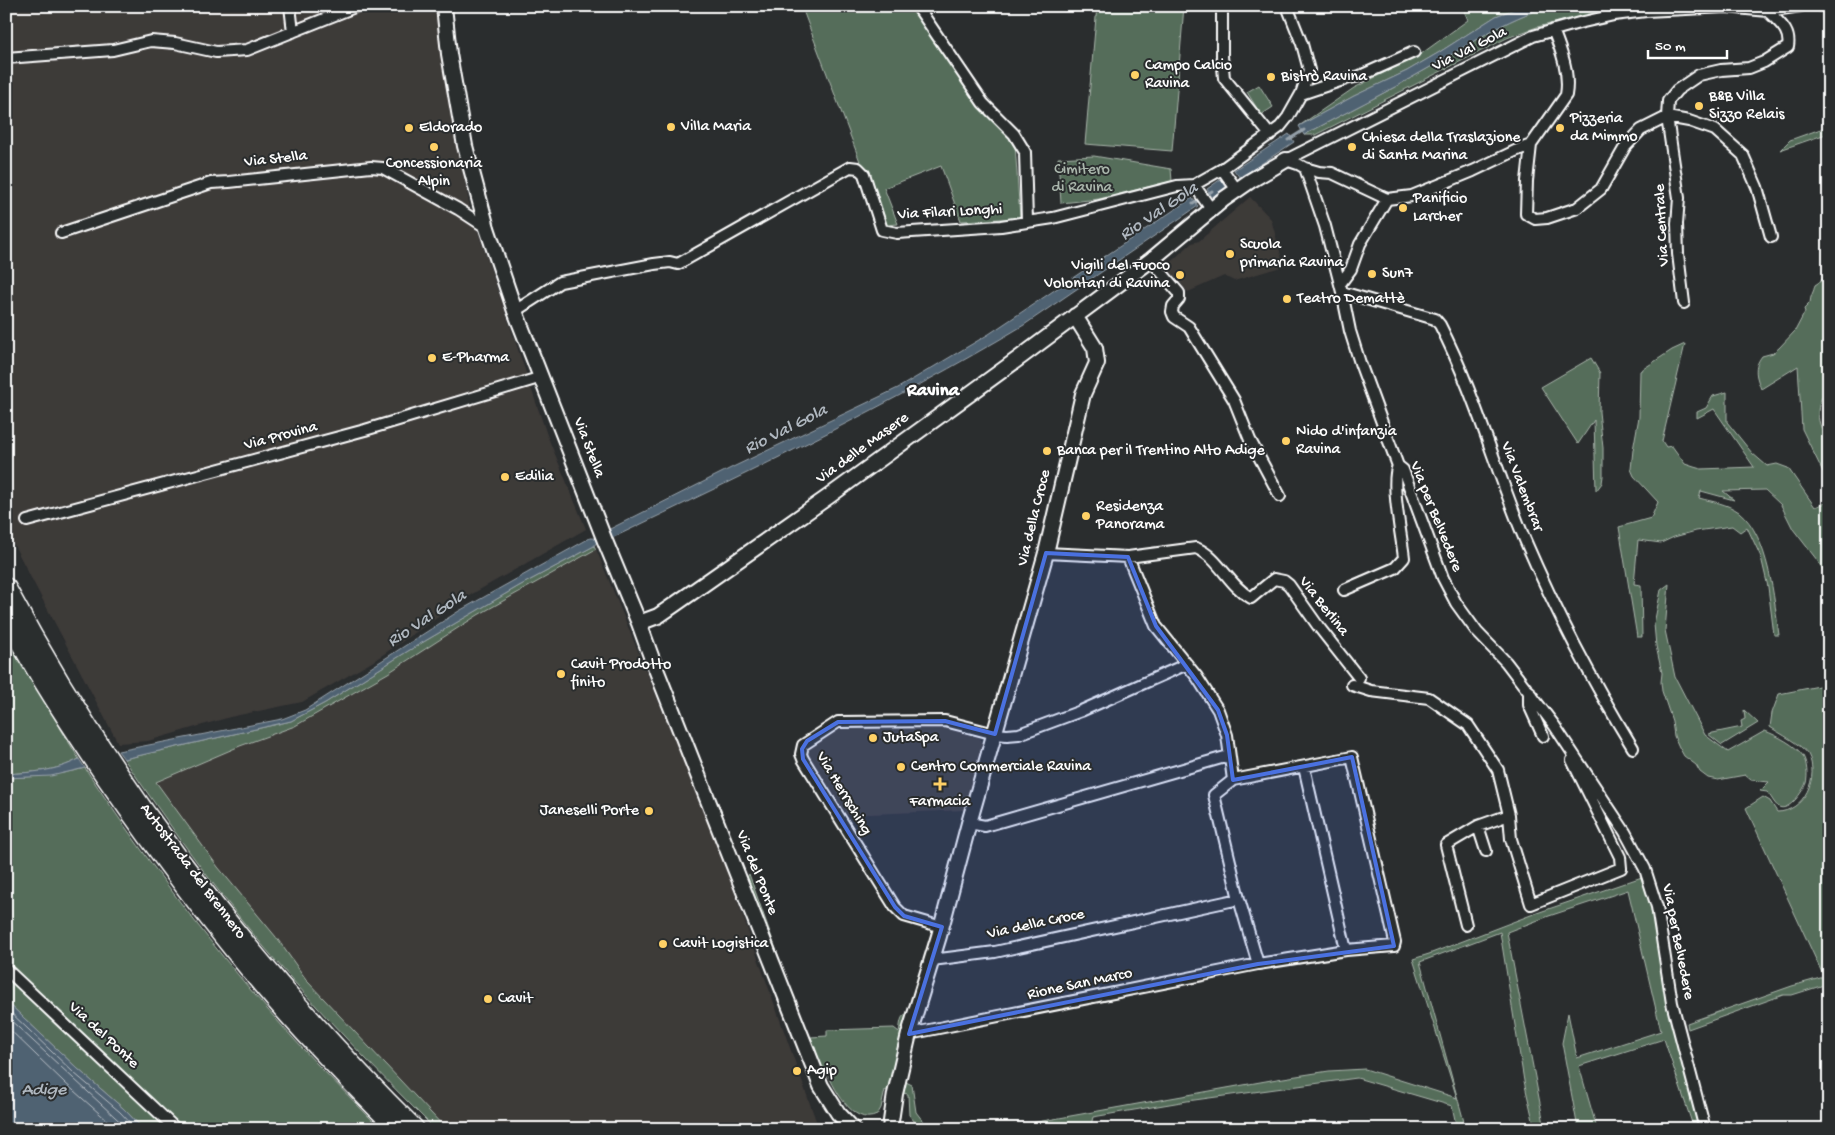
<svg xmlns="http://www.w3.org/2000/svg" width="1835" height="1135" font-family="'Gochi Hand',sans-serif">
	<rect width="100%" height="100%" fill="#2a2d2e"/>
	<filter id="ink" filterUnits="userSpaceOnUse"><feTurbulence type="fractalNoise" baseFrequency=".02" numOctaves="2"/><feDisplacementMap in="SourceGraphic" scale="10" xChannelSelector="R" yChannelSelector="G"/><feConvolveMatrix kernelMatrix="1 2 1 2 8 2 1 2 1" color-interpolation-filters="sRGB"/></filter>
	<g filter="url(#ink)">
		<path fill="#3e3a39" d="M6,6h431l4,47 29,155 77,227 39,94 -114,65 -100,68 -70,40 -72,15 -82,24 -30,2 -112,-213z
			M1250,197l21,22 13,47 -50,15 -10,-5 -36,16 -22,-26 26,-23 7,-2z
			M596,549l120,292 103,288h-373l-138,-147 -32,-45 -58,-70 -62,-85 84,-36 55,-20 93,-53 90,-58z
			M839,728h106l35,10 3,6 -18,66 -118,5 -39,-61 2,-7z"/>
		<path fill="#556d5a" stroke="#aab6ac" d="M816,6h96l66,99 28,27 9,12 5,74 -59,3 -20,-55 -57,22 14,36 -14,1 -80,-212z
			M1097,6h87l-12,145 -87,-7z
			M1462,6h60l-26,10 -58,37 -31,18 -53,25 -55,30 55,-38 67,-34 47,-34z
			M1551,6h76l-90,21 -30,11 -192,97h-11c40,-22 82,-42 121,-65 41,-23 80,-52 126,-64z
			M1259,85l14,22 -12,8 -14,-23z
			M1829,126v7l-49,17 10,-10z
			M1094,156l77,13 1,12 -73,18 -38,4 -3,-45z
			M1829,269v118c-16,19 -13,35 0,55v137l-12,-19 -24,-31 -12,-24 -16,-15 -42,1 11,9 -33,-9 -2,7c14,4 27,5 40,14 30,24 35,87 40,123h-5l-6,-48 -7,-30 -14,-30 -7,5 -8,-6 -36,5 -22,6 -13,6 -23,-3 -4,44 7,1 1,52h-5l-18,-110 32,-9 7,-16 -24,-26 -3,-7 2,-19 6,-33 1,-46 32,-21 13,-6 -23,97 4,6 6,-1 13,18 9,3 7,2 53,-2 -40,-58 -17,9v-6l9,-4 7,-12 14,-4v30l25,31 15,13 10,-2 11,4 27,39 11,-4 2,-21 -26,-53 -4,-63 -37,23c-5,-13 -8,-21 1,-33l11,-3 6,-5 16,-17 10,-19 -1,-3 6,-6c0,-7 4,-11 5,-18l6,-4z
			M1591,358l9,15 -1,39 4,36v28l-1,7 -6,8 -2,-71 -16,24 -37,-57z
			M594,546l2,3 -118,66 -90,58 -93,53 -55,20 -84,36 62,85 58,70 32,45 138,147h-11c-59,-59 -117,-118 -171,-182 -51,-60 -96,-124 -140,-188l167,-38 34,-18 83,-52 111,-65z
			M1669,584l-4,46 10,47 30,58 23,17 37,-21c11,4 32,15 38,25 4,7 5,20 3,27 -3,8 -17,29 -27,24 -5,-3 -8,-11 -12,-15l-7,-1 9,-9 -18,-2 -6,-5 -27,5 -10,-2 -8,-6 -4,-7 -12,-9 -5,-9 -5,-11 -2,-15 -10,-30 -1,-9 1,-9 -6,-27 -2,-22 7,-34z
			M6,638l73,121c-24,13 -47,13 -73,15z
			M1829,684v303l-2,-3 -35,11h-9l-95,34 -1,-6 105,-37 32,-9 -78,-169 17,-11 7,4 7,11c27,0 43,-35 31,-58 -6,-9 -29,-21 -38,-27l2,-14 7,-19z
			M1744,710l14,13 -36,22 -14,-11 34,-7 -1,-6 4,-2z
			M85,768c69,104 146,205 232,296 21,22 43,43 64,65h-203l-172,-166v-185c27,-1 53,-3 79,-10z
			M749,874l38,106 -41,-101z
			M1642,877l9,28 15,91 34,133h-6l-30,-90 -85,27 18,63h-19l-16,-86 6,-30 9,45 84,-27 -33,-141 -79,26 -42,16 38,197h-10l-11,-48 -24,-149 -80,30 46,167h-9l-5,-23 -95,-28 -170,23 -94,16 -3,12h-92l279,-50 52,-8 36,-2 92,29 -44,-139 16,-5 102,-39z
			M6,974l80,78 83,77h-26l-19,-20 -46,-40 -72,-68z
			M909,1013l-19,78 -5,-1 -4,18 -4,7c-25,12 -44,-29 -52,-47h-3l-11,-31 16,-1v-6l67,-2 5,4c2,-8 0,-17 10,-19z
			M904,1081l8,4 4,27 13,17h-8l-12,-14 -1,-21 -6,-1z"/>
		<path fill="#506272" stroke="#96a1aa" d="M1522,6h29c-46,12 -85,41 -126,64 -39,23 -81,43 -121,65l-5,-9 55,-30 53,-25 31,-18 58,-37z
			M1289,134l5,8 -54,36 -6,-8z
			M1221,179l5,8 -14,10 -5,-8z
			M1192,198l6,8 -174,119c-133,80 -272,146 -412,213 -5,-1 -16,3 -18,8l-75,40 -111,65 -83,52 -34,18 -167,38 -6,-8 164,-32 23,-9 154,-99 131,-73c6,1 16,-3 18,-8l125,-63 165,-79 91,-54z
			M79,759l6,9 -34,8 -45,2v-4c26,-2 49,-2 73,-15z
			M6,1001l72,68 46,40 19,20h-137z"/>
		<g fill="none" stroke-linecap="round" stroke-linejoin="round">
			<path stroke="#b9c0c7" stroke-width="1" d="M6,1008l68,65 46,39 16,17
				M6,1016l122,113
				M6,1026l59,57 52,46"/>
			<path stroke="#96a1aa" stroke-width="3" d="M1288,140l16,-10
				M1193,204l19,-13"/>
			<defs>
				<path id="street" d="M290,6l3,26
					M917,6l66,97 31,31 11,18 2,69
					M1222,6v50l2,22 46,57
					M1821,6l8,1
					M6,58l107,-8 38,-9 24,2 41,9 31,-2 110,-44
					M1301,94l45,-15 14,-3 54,-24
					M1531,145l-4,36 -1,33 9,5 12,-1 30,-10 24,-19 24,-42 16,-17 26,-13 22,4 26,9 28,25 14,32 14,50
					M1286,160l12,4 7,4 20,58 17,66 8,39 10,32 38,103 5,4 40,108 13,25 21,29 29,30 48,63 71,107 20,37 12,38 15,96 33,126
					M1286,160l247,-124 46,-13 35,-8 32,-4 80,-4 42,4 33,-5
					M1305,168l14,4 13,1 55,26 25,-3 61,-25 42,-20 16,-6 35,-50c4,-22 -5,-45 -13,-65
					M1222,169l15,21
					M1194,185l17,24
					M61,233l150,-50 18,-1 142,-15 12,1 75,41 29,19
					M1151,260l28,33v6l-6,7 -1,6 2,5 15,10 45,73 16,40 30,56
					M1340,284l11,-15 9,-25 27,-45
					M1342,292l93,27 5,6c35,68 55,144 85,215 31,72 67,141 108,208
					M1684,303l-6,-49 -1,-30 2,-26 -12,-81 1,-16 9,-11 22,-15 22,-5 28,-2 15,-6 24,-15c3,-17 -9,-24 -20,-36
					M515,311l45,-29 94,-18 16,-2 8,2 172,-97 8,1 6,6 18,56 15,3 104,-7 52,-8 124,-32 17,-1 28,-16 58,-42 8,-10 13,-23 8,-24 -7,-26 -15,-38
					M27,521l338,-91 177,-53
					M1046,553l82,4 68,-9c23,9 32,37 55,50l23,-19 10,2 5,4 29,41 41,52
					M1128,557l28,69 41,51 21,33 9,25 6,45
					M1344,590l51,-22 9,-10c-2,-20 -14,-76 -6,-92
					M1352,685l19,6 58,7 39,27 30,45 11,45
					M1529,691v14l14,31
					M1304,767l42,183
					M969,823l16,3 240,-69
					M1486,851l-8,-25 31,-11 2,24 20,65 90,-36 -1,-11 -48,-97
					M1466,925l-20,-80 32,-19
					M942,927l-38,-11 -9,-9 -92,-148 -2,-5 2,-9 35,-23 107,-1 50,13 12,1 12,-1 62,-23 106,-47
					M932,960l63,-8 244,-53
					M6,969l170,160
					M909,1034l349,-70 88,-14 48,-4 1,-4 -43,-185 -119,23 -19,15 25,104 19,65"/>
				<path id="secondary" d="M444,6l5,48 16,92 22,82 28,83 90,230 34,82 13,36 169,427 17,27 15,16
					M639,623l19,-7 16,-11 154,-108 194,-141 129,-96 73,-61 26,-18 36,-21
					M890,1128l5,-34 14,-60 30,-98 30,-113 77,-270 37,-159 14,-31 -2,-15 -20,-32"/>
				<path id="highway" d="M6,587c107,200 248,382 409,542
					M6,617c29,55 65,109 100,161 48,69 98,137 152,202 43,52 91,101 139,149"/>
			</defs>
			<use href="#street" stroke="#fff" stroke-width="14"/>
			<use href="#secondary" stroke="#fff" stroke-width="18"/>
			<use href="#highway" stroke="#fff" stroke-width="21"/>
			<use href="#street" stroke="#2a2d2e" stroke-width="10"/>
			<use href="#secondary" stroke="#2a2d2e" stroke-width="14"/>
			<use href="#highway" stroke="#2a2d2e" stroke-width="18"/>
		</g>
	</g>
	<path fill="#4a71e0" fill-opacity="0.2" stroke="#4a71e0" stroke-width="4" stroke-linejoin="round" d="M1046,553l82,4 28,69 62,84 9,25 6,45 119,-23 42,189 -136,18 -349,70 33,-107 -38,-11 -9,-9 -92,-148 -1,-10 5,-8 31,-19 107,-1 50,13z"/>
	<g fill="#ffd166" stroke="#2a2d2e" stroke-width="2">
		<circle cx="1135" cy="75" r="5"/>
		<circle cx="1271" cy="77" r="5"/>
		<circle cx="1699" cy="106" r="5"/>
		<circle cx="671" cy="127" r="5"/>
		<circle cx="409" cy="128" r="5"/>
		<circle cx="1560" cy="128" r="5"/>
		<circle cx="434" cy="147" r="5"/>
		<circle cx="1352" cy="147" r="5"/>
		<circle cx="1403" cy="208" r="5"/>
		<circle cx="1230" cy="254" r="5"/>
		<circle cx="1372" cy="274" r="5"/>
		<circle cx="1180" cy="275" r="5"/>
		<circle cx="1287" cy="299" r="5"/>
		<circle cx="432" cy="358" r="5"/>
		<circle cx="1286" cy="441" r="5"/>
		<circle cx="1047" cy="451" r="5"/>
		<circle cx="505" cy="477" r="5"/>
		<circle cx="1086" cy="516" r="5"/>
		<circle cx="561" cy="674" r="5"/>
		<circle cx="873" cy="738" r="5"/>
		<circle cx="901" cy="767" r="5"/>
		<path d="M937.5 776.5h5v5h5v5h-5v5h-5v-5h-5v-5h5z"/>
		<circle cx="649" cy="811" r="5"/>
		<circle cx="663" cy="944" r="5"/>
		<circle cx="488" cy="999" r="5"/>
		<circle cx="797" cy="1071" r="5"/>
	</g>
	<g text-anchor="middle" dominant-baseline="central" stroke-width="4" stroke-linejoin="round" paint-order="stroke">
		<g font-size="16" fill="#fff" stroke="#2a2d2e">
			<text transform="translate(1470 50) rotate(-27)">Via Val Gola</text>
			<text transform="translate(276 160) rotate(-6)">Via Stella</text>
			<text transform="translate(950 213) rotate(-3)">Via Filari Longhi</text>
			<text transform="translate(1663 225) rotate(-93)">Via Centrale</text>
			<text transform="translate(281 437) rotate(-15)">Via Provina</text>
			<text transform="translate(588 448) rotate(69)">Via Stella</text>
			<text transform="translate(863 449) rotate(-36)">Via delle Masere</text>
			<text transform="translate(1521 487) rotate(69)">Via Valembrar</text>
			<text transform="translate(1435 517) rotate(68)">Via per Belvedere</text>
			<text transform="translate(1035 518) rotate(-76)">Via della Croce</text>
			<text transform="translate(1323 607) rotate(52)">Via Berlina</text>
			<text transform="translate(843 794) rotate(59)">Via Herrsching</text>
			<text transform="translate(192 872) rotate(53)">Autostrada del Brennero</text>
			<text transform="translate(756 873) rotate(68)">Via del Ponte</text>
			<text transform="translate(1036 925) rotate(-12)">Via della Croce</text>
			<text transform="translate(1677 942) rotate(79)">Via per Belvedere</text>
			<text transform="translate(1080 985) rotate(-12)">Rione San Marco</text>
			<text transform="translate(103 1036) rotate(43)">Via del Ponte</text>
		</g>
		<g font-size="16" fill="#fff" stroke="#2a2d2e" text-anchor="start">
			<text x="1145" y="66">Campo Calcio<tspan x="1145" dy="18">Ravina</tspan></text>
			<text x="1281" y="77">Bistrò Ravina</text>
			<text x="1709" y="97">B&amp;B Villa<tspan x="1709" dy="18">Sizzo Relais</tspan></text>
			<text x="1570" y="119">Pizzeria<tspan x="1570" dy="18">da Mimmo</tspan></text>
			<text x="681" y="127">Villa Maria</text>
			<text x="419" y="128">Eldorado</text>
			<text x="1362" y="138">Chiesa della Traslazione<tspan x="1362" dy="18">di Santa Marina</tspan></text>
			<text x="434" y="164" text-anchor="middle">Concessionaria<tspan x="434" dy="18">Alpin</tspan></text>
			<text x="1413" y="199">Panificio<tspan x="1413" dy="18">Larcher</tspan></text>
			<text x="1240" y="245">Scuola<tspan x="1240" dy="18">primaria Ravina</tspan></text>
			<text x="1170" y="266" text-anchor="end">Vigili del Fuoco<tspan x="1170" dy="18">Volontari di Ravina</tspan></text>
			<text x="1382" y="274">Sun7</text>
			<text x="1297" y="299">Teatro Demattè</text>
			<text x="442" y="358">E-Pharma</text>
			<text x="1296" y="432">Nido d'infanzia<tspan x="1296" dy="18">Ravina</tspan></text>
			<text x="1057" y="451">Banca per il Trentino Alto Adige</text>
			<text x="515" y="477">Edilia</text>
			<text x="1096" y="507">Residenza<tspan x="1096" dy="18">Panorama</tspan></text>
			<text x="571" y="665">Cavit Prodotto<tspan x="571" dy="18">finito</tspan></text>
			<text x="883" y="738">JutaSpa</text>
			<text x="911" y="767">Centro Commerciale Ravina</text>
			<text x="940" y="802" text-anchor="middle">Farmacia</text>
			<text x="639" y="811" text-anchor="end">Janeselli Porte</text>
			<text x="673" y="944">Cavit Logistica</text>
			<text x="498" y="999">Cavit</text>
			<text x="807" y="1071">Agip</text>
		</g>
		<g font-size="16" fill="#aab6ac" stroke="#2a2d2e">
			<text x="1082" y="170">Cimitero<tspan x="1082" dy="18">di Ravina</tspan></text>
		</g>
		<g font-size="18" font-style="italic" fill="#b0b8c0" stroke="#2a2d2e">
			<text transform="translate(1159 212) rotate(-34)">Rio Val Gola</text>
			<text transform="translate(786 430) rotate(-27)">Rio Val Gola</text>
			<text transform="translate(427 619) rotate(-33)">Rio Val Gola</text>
			<text x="44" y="1090">Adige</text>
		</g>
		<g font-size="19" font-weight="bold" fill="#fff" stroke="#2a2d2e">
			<text x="933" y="391">Ravina</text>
		</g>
	</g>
	<rect width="1835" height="1135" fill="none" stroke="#2a2d2e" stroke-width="25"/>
	<rect x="12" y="12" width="1810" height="1110" fill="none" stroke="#fff" stroke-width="2" filter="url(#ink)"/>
	<path d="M1648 50v8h79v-8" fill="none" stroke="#ffffff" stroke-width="2.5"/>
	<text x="1655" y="50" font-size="15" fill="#ffffff" stroke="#2a2d2e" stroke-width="4" paint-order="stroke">50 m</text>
</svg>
